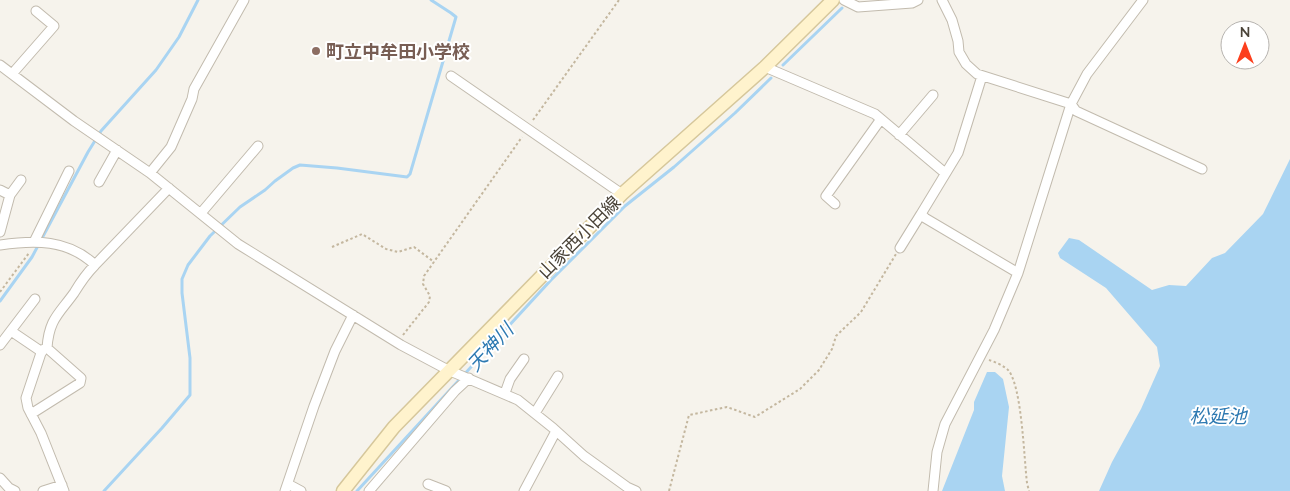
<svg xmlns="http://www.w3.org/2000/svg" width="1290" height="491" font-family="Mulish,'Noto Sans JP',sans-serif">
	<rect width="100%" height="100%" fill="#f6f3ec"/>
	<path fill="#a9d4f2" d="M1290,159v332h-191l13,-29 29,-53 19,-43 -3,-19 -51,-59 -46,-30 -2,-5 11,-15 10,2 73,50 17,-5 17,1 26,-28 13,-5 38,-39z
		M987,372h8l8,7 6,28 -7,69 3,15h-63l32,-81v-8z"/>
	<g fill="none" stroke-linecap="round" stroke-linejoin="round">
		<path stroke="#a9d4f2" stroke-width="3" d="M783,65l59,-57
			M0,301l32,-44 56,-105 13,-21 55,-61 23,-33 19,-37
			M104,491l58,-63 28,-33v-37l-8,-65v-14l6,-14 22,-29 30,-29 25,-17 10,-9 18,-13 7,-3 37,3 70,9 3,-3 46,-157 -5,-4 -20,-13
			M357,491l194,-211 74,-74 49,-39 61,-54 36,-35"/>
		<defs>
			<path id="minor" d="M844,0l14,7 54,-4 6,-3
				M942,0l10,20 6,21 1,11 7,12 11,10 94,30 5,7 126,58
				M0,65l74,56 76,52 88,71 163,101 47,25 70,30 35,28 31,28 43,31 9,4
				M765,67l110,47 70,59
				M12,74l42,-48 -18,-15
				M451,76l171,118
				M982,76l-24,77 -37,61 4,4 93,55
				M899,135l34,-40
				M150,173l21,-26 21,-48 2,-10 50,-89
				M99,182l18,-32
				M0,190l10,5
				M835,204l-9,-8 55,-77
				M201,213l57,-67
				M0,232l10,-37 11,-15
				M34,242l35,-71
				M0,245c34,-5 68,-6 95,20 -9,9 -15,18 -21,28 -15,21 -25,26 -27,55l-5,2 -16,48 2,10 13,25 23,58
				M900,248l21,-34
				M95,265l74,-77
				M11,331l31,21
				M0,345l35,-46
				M505,393l5,-14 14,-20
				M535,413l23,-37
				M31,414l49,-31 1,-5 -34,-30
				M0,478l9,10 6,3
				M288,484l13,7
				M428,484l18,7
				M43,491l19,-6
				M285,491l29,-85 21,-55 18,-36
				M369,491l86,-100 14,-13
				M524,491l32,-60
				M933,491l4,-39 8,-28 49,-94 24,-57 53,-169 16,-30 56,-74"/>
			<path id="secondary" d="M343,491l51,-64 228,-233 143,-127 68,-67"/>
		</defs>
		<use href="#minor" stroke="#c2bbae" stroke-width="11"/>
		<use href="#secondary" stroke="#d6c79b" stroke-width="15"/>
		<path stroke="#c4b79f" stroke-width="2" stroke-dasharray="2.5 2.5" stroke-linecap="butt" d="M533,120l86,-120
			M332,247l30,-13 24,15 12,3 16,-5 20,15
			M0,292l29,-39
			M403,335l26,-33 1,-6 -7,-12 1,-8 98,-139
			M989,360c6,2 16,6 20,11 13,18 15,87 18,112l2,8
			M669,491l20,-76 38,-8 28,10 45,-28 19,-19 13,-21 4,-13 25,-24 35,-58"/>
		<use href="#minor" stroke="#fff" stroke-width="9"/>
		<use href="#secondary" stroke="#fff3cd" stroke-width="12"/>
	</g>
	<circle fill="#8d6e63" stroke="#fff" stroke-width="2" cx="316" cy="51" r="5"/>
	<g text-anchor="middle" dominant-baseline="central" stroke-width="4" stroke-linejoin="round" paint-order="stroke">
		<g font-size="18" font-weight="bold" fill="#785e54" stroke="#fff" text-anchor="start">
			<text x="326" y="51">町立中牟田小学校</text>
		</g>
		<g font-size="18" fill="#4b4439" stroke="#fff">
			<text transform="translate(579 237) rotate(-45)">山家西小田線</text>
		</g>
		<g font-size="19" font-style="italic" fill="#2e7ab2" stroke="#fff">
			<text transform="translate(490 347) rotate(-47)">天神川</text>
			<text x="1218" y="416">松延池</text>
		</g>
	</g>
	<g transform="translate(1245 45)"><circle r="24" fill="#ffffff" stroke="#b7b4b0"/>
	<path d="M0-4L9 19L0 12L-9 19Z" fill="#fc3f1d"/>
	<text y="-8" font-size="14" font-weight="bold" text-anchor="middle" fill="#4b4439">N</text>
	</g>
</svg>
